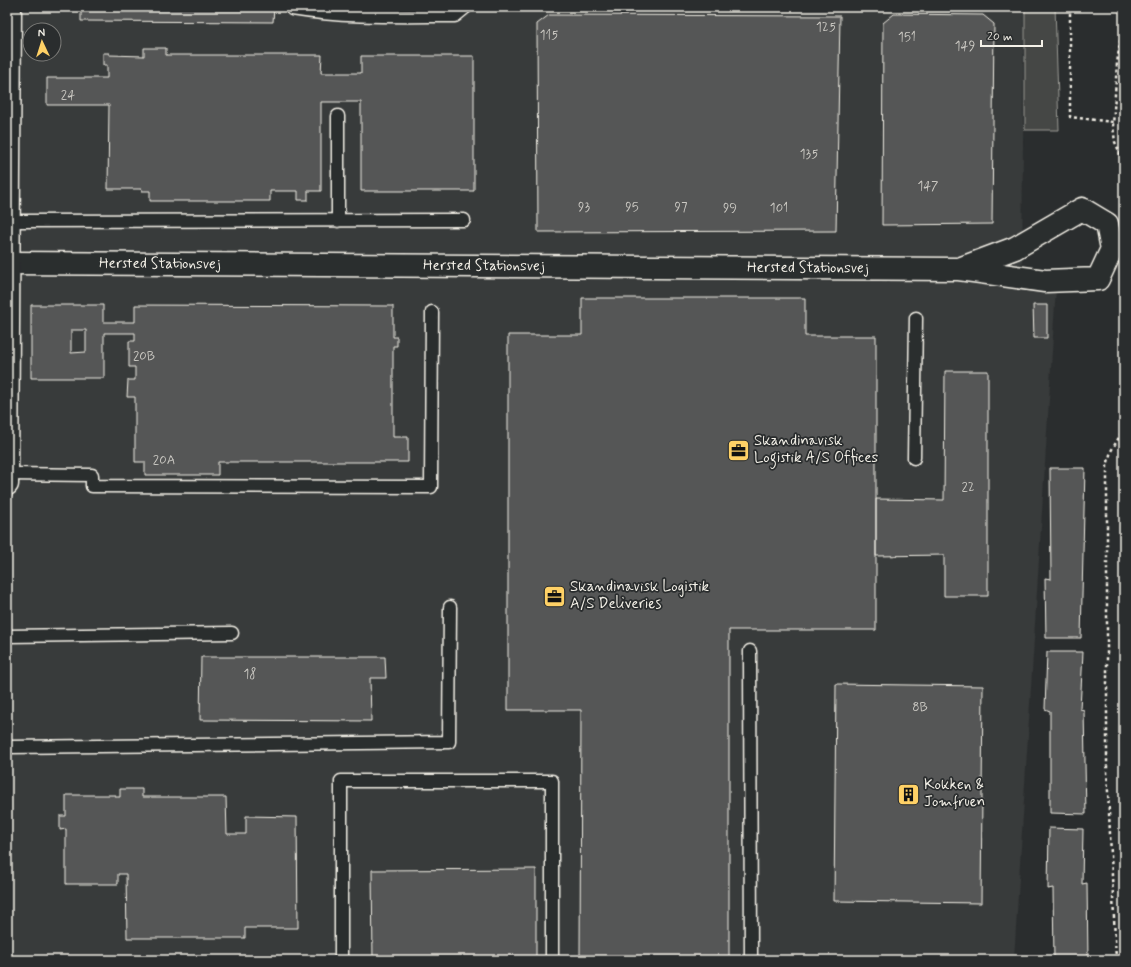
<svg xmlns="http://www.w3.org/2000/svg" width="1131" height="967" font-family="Mynerve,sans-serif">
	<rect width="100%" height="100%" fill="#2a2d2e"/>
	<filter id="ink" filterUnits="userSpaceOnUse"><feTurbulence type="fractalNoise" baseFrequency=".025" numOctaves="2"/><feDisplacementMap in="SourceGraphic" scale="8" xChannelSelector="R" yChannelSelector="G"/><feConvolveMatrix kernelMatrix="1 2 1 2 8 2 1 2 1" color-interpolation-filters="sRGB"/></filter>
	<g filter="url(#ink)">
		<path fill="#373a3a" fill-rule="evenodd" d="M7,7h1017l-2,281h34l-42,672h-1007zM30,30h24v24h-24z"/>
		<path fill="#444645" stroke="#9c9c96" d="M1025,7h30l4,123h-34z"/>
		<path fill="#555756" stroke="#f4f1e8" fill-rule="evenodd" d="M81,7h193l-1,15 -192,-1z
			M894,14l89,1 11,9 -2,200 -110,1 1,-202z
			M549,15l291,1 -4,215 -298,1 -1,-208z
			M144,48h22v7h156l-1,18h40v-17h113v135h-113v-89h-40v89h-13v9h-10v-9h-28v10h-120v-10h-8v-2h-34l1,-84h-62v-27h60v-13h-4v-12h6v2l35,1z
			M582,298h223v38h71v294h-147v330h-149l1,-250h-73v-375h74z
			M31,305h72v17h32v-17l258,1v31h4v9h-4v91h15v25h-190v13h-73v-13h-10v-65h-8l1,-17h7v-13h-6v-26h6v-8h-31v45h-73zM71,330h15v22l-15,1z
			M1033,305h14v33h-13z
			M945,371h43v225h-44v-41l-68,1v-57l68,1z
			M1050,468h35l-4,170h-35l-1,-60 6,1z
			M1047,652h36l-3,57 4,1 2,104 -36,-1v-102l-5,-2z
			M201,657h184l1,21h-16l1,43 -171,-1z
			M836,684l147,2 -2,217 -147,-2z
			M120,789h22v8h84l1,37h19v-18l51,1 1,111h-53v10h-118l-1,-64h-8v10h-52v-55l-6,1v-14h6v-21h50v2h4z
			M1049,828l34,1 -1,55 5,-1 1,77h-34l-1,-72 -5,1z
			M536,869v91h-163l-1,-90z"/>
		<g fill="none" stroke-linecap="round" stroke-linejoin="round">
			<defs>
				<path id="lane" d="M292,7v2c54,9 108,7 163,7l11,-9
					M338,116v105
					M10,221l454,-1
					M914,458l2,-140
					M7,474l85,1v11l339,1 1,-175
					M7,636l225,-3
					M750,651l1,309
					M7,747l442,-5 1,-135
					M341,960v-179h211v179"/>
				<g id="street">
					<path id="s1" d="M9,263l950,6 86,12 53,-2 14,-30 -5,-25 -25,-15 -67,39 -56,21"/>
				</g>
				<path id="secondary" d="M7,484l3,-477"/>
			</defs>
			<use href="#lane" stroke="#f4f1e8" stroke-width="15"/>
			<use href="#street" stroke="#f4f1e8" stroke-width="25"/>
			<use href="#secondary" stroke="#f4f1e8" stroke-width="25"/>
			<path stroke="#f4f1e8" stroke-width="2.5" stroke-dasharray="3 3" stroke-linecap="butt" d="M1070,7v110l43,5
				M1124,16l-7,47 -4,63 2,16 9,20
				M1116,960l-9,-189v-305l4,-15 13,-22"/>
			<use href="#lane" stroke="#2a2d2e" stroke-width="12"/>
			<use href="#street" stroke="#2a2d2e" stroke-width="22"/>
			<use href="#secondary" stroke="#2a2d2e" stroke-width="22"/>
		</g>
	</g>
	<defs>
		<symbol id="office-square" viewBox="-11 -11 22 22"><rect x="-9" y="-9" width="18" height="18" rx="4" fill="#ffd166" stroke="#2a2d2e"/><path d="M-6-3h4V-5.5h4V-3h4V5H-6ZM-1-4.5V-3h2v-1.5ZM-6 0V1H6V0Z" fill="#111"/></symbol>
		<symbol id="building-square" viewBox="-11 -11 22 22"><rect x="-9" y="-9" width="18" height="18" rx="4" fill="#ffd166" stroke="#2a2d2e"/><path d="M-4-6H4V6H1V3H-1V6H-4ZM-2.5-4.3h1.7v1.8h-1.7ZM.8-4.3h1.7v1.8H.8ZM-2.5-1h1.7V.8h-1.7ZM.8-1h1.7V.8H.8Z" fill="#111"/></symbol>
	</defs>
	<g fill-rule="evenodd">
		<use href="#office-square" x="726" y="438" width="25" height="25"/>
		<use href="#office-square" x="542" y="584" width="25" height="25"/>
		<use href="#building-square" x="896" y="782" width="25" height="25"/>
	</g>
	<g text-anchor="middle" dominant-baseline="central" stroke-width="3.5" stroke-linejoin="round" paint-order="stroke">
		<g font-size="13" fill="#cccac4">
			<text x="826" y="27">125</text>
			<text x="549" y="35">115</text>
			<text x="907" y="37">151</text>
			<text x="965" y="46">149</text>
			<text x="68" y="95">24</text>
			<text x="809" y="154">135</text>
			<text x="928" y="186">147</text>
			<text x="584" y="207">93</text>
			<text x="632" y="207">95</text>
			<text x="681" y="207">97</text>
			<text x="730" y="208">99</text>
			<text x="779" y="208">101</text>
			<text x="144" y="356">20B</text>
			<text x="164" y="460">20A</text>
			<text x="968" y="487">22</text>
			<text x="250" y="674">18</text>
			<text x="920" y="707">8B</text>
		</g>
		<g font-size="15" fill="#f4f1e8" stroke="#2a2d2e">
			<text stroke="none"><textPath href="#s1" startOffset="151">Hersted Stationsvej</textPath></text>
			<text stroke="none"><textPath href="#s1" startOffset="475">Hersted Stationsvej</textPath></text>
			<text stroke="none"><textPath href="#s1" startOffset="799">Hersted Stationsvej</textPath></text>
		</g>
		<g font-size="15" fill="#f4f1e8" stroke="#2a2d2e" text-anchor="start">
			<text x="754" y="441">Skandinavisk<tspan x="754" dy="17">Logistik A/S Offices</tspan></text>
			<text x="570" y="587">Skandinavisk Logistik<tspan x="570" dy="17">A/S Deliveries</tspan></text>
			<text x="924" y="785">Kokken &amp;<tspan x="924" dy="17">Jomfruen</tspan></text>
		</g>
	</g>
	<rect width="1131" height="967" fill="none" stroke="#2a2d2e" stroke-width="24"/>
	<rect x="12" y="12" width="1107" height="943" fill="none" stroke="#f4f1e8" stroke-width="1.5" filter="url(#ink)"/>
	<g transform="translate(42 42) rotate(356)"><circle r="19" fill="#2a2d2e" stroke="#7b7b78"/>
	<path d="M0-3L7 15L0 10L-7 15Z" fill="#ffd166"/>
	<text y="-6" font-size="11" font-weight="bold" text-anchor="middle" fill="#f4f1e8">N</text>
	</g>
	<path d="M981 40v6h61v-6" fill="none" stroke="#f4f1e8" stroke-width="2"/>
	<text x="987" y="40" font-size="12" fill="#f4f1e8" stroke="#2a2d2e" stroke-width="3" paint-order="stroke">20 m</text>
</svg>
